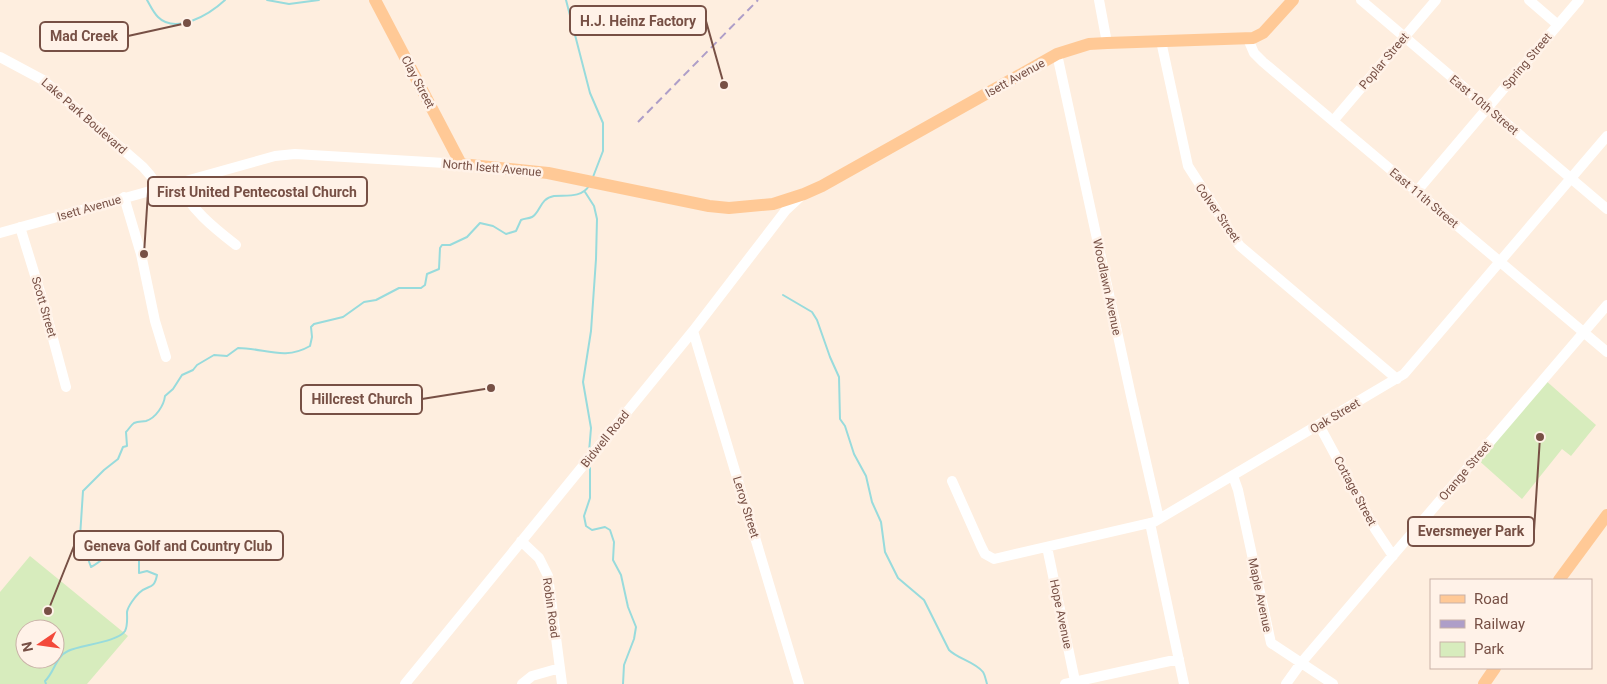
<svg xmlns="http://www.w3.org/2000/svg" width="1607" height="684" font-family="Roboto,sans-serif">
	<rect width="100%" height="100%" fill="#feeedf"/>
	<path fill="#d7ecbd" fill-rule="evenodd" d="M1544,379l52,46 -25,31 -9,-7 -40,50 -46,-41z
		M30,556l98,80 -41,48h-87v-92zM25,629h30v30h-30z"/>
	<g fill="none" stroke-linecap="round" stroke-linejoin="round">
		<path stroke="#98dbdc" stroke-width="2" d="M147,0c3,5 6,12 11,17 18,18 52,-3 67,-17
			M267,0l22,4 30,-4
			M566,0l24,93 13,30v28l-10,26
			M585,192l9,14 3,13 -1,40 -5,72 -8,51 8,46 -2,24
			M783,295l29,17 5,8 13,37 9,20 1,42 5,7 9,28 12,22 6,26 9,20 4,30 13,26 26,22 25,50c9,9 26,12 34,22 2,3 3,9 4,12
			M590,465v33l-6,18 2,10 6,4 13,-3 5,3 4,12 -1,18 8,15 7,32 8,20 -2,12 -10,26 -1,19
			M46,684l-1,-3c9,-8 11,-25 23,-30 12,-6 50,-9 57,-20 3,-6 2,-13 2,-19 1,-6 8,-15 12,-19 9,-9 15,-2 18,-18l-10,-4 -8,2v-22c-23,-14 -30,7 -48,16l-11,-30 3,-46 21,-21 14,-11 5,-12 4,-1 -1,-14c3,-3 5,-7 8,-9 5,-2 8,-1 12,-2 10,-3 18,-16 19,-25l8,-7 9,-14 11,-5 4,-5 17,-10 13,1 11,-8c27,0 46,13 72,-2l2,-9 -1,-10 3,-3 29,-7 21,-15 12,-2 23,-12h22l4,-3 2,-11 12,-5 1,-21 2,-3h8l17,-8 13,-14 13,3 13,8 10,-3 5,-11c4,-2 7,-1 11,-3 8,-4 8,-19 22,-21 13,-1 27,2 35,-10"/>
		<path stroke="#fff" stroke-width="10" d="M1099,0l8,43
			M1361,0l246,209
			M1529,0l29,25
			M1248,39l6,14 9,9 344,290
			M1161,41l27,125 45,70 7,10 157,133
			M1057,54l74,342 28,123
			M0,57l43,23 100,87 7,8 9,13
			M1333,121l103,-121
			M178,182c11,26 36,46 58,63
			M1417,191l162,-191
			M124,197l17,57 14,67 11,36
			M20,227l22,71 24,89
			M0,233l275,-77 20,-2 166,10
			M693,331l106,353
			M1319,425l56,104 18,27
			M1233,476l5,14 33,153 62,41
			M952,481l29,65 4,8 9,5 160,-37 250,-148 203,-238
			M1150,523l34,161
			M521,541l18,17 9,18 14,108
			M1047,547l28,134
			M405,684l288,-353 93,-121 15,-14
			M522,684l10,-8 28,-8
			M1065,684l114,-25
			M1286,684l15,-21 306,-358"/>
		<path stroke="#ffc996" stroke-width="12" d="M375,0l86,164 87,9 161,33 20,2 44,-4 31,-10 18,-8 235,-132 32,-10 18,-1 146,-5 10,-5 30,-33
			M1559,580l48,-65
			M1484,684l11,-16"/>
		<path stroke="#ae9ec8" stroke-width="2" stroke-dasharray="8 5" stroke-linecap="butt" d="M638,122l120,-122"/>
	</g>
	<g text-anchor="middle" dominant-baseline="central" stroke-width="5" stroke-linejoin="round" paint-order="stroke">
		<g font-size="12" fill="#775045" stroke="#fff2e8">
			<text transform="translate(1384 61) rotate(-50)">Poplar Street</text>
			<text transform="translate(1527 61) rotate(-50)">Spring Street</text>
			<text transform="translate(1015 78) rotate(-29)">Isett Avenue</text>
			<text transform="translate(418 82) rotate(62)">Clay Street</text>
			<text transform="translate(1484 105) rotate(40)">East 10th Street</text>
			<text transform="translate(84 116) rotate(41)">Lake Park Boulevard</text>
			<text transform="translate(492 168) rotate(5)">North Isett Avenue</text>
			<text transform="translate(1424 198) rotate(40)">East 11th Street</text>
			<text transform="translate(89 208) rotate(-16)">Isett Avenue</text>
			<text transform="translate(1218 213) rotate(55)">Colver Street</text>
			<text transform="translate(1107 287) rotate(78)">Woodlawn Avenue</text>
			<text transform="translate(44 307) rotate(74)">Scott Street</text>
			<text transform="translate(1335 416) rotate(-31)">Oak Street</text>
			<text transform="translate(605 439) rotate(-51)">Bidwell Road</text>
			<text transform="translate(1465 471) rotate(-50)">Orange Street</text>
			<text transform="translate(1355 491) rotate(62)">Cottage Street</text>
			<text transform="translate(746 507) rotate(73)">Leroy Street</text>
			<text transform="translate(1260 595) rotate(78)">Maple Avenue</text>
			<text transform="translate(551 608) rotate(82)">Robin Road</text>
			<text transform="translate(1061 614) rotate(78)">Hope Avenue</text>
		</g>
	</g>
	<path fill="none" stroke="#775045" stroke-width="2" d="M724 85L706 21M187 23L128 36M144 254L148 192M491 388L422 399M1540 437L1534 531M48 611L74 546"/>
	<g fill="#775045" stroke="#fff2e8" stroke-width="2">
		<circle cx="724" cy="85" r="5"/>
		<circle cx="187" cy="23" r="5"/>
		<circle cx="144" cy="254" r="5"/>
		<circle cx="491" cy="388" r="5"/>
		<circle cx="1540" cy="437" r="5"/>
		<circle cx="48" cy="611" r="5"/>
	</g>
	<g fill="#fff2e8" stroke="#775045" stroke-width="2">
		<rect x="570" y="6" width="136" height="29" rx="5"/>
		<rect x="40" y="22" width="88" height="29" rx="5"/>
		<rect x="148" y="177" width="219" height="29" rx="5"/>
		<rect x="301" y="385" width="121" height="29" rx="5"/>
		<rect x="1408" y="517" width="126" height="29" rx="5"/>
		<rect x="74" y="531" width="209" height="29" rx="5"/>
	</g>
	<g font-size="14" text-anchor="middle" font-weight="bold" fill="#775045">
		<text x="638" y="26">H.J. Heinz Factory</text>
		<text x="84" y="41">Mad Creek</text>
		<text x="257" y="197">First United Pentecostal Church</text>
		<text x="362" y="404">Hillcrest Church</text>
		<text x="1471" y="536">Eversmeyer Park</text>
		<text x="178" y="551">Geneva Golf and Country Club</text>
	</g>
	<rect x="1430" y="579" width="162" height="90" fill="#fff2e8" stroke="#c9b1a7"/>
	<rect x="1440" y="595" width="25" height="8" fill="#ffc996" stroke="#c9b1a7"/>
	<text x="1474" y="604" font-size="15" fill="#775045">Road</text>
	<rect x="1440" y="620" width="25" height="8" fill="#ae9ec8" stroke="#c9b1a7"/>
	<text x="1474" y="629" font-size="15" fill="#775045">Railway</text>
	<rect x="1440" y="642" width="25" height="15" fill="#d7ecbd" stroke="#c9b1a7"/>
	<text x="1474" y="654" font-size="15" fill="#775045">Park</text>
	<g transform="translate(40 644) rotate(257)"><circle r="24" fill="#fff2e8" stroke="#c9b1a7"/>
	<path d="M0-4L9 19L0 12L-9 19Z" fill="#f3493a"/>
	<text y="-8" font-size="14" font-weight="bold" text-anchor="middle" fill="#775045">N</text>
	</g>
</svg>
